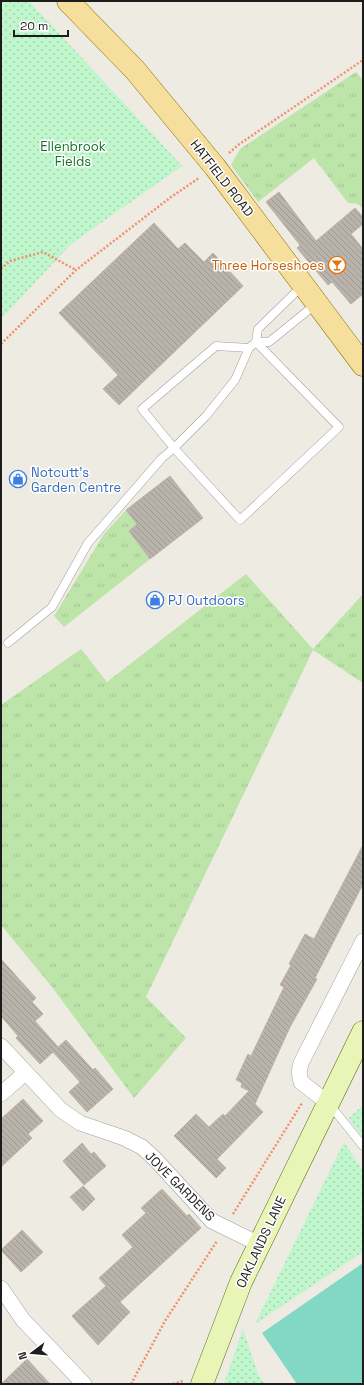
<svg xmlns="http://www.w3.org/2000/svg" width="364" height="1385" font-family="'Space Grotesk',sans-serif">
	<defs>
		<pattern id="grass-tufts" width="24" height="20" patternUnits="userSpaceOnUse"><rect width="24" height="20" fill="#bde5a9"/><path d="M3 7l-1-3M5 7V3M7 7l1-3M15 17l-1-3M17 17v-4M19 17l1-3" fill="none" stroke="#a2c491"/></pattern>
		<pattern id="park-dots" width="8" height="8" patternUnits="userSpaceOnUse"><rect width="8" height="8" fill="#bff6cc"/><path d="M2 2h.1M6 6h.1" fill="none" stroke="#a4d2af" stroke-width="1.8" stroke-linecap="round"/></pattern>
		<pattern id="building-back-hatch" width="6" height="6" patternUnits="userSpaceOnUse"><rect width="6" height="6" fill="#b9b3ab"/><path d="M-1 5l2 2M0 0l6 6M5-1l2 2" fill="none" stroke="#9e9993"/></pattern>
	</defs>
	<rect width="100%" height="100%" fill="#edebe2"/>
	<path fill="url(#grass-tufts)" d="M356,72l7,8v129l-5,-5 -10,-1 -34,-45 -56,44 -27,-37 9,-16z
		M126,510l11,14 -8,7 21,28 -86,68 -10,-11 50,-82z
		M246,574l67,75 50,-55v89l-50,-33 -167,347 40,41 -52,60 -82,-111 -51,-62v-220l80,-56 26,33z"/>
	<path fill="url(#park-dots)" d="M1,1h28l153,165 -111,78 -70,75z
		M363,1105v33l-14,-20z
		M344,1142l19,29v81l-108,72z
		M243,1329l15,45 6,10h-40z"/>
	<path fill="#83d8c5" d="M363,1263v121h-66l-35,-51z"/>
	<path fill="url(#building-back-hatch)" stroke="#bdb3a5" d="M279,192l37,49 39,-33 8,9v7l-12,10 12,15v45l-12,10 -19,-22 -4,3 -31,-37 3,-3 -34,-43z
		M154,223l24,26 7,-6 19,19 9,-9 30,33 -124,119 -16,-16 15,-14 -59,-62z
		M170,476l33,42 -53,41 -21,-28 8,-7 -11,-14z
		M363,845v39l-48,94 2,1 -27,48 -35,77 8,8 -46,47 9,9 -10,10 -42,-42 22,-22 13,13 14,-13 2,2 24,-25 -8,-4 1,-4 -6,-3 12,-26 3,2 33,-69 -4,-2 11,-20 -2,-1 16,-30 9,5z
		M1,959l35,39 -4,4 11,12 -8,7 23,26 -2,2 10,-9 27,30 2,-2 18,21 -26,23 -18,-20 11,-10 -27,-30 -13,12 -24,-26 2,-2 -17,-20z
		M23,1099l20,22 -15,13 4,4 -31,29v-48z
		M82,1143l9,11 3,-2 12,14 -22,19 -21,-24z
		M83,1186l12,13 -12,12 -13,-14z
		M162,1189l25,27 2,-2 12,14 -81,74 10,10 -32,33 -26,-29 34,-30 -7,-8 34,-31 -11,-12 24,-22 -5,-5z
		M22,1230l21,22 -22,20 -20,-22z
		M27,1359l23,25h-49z"/>
	<g fill="none" stroke-linecap="round" stroke-linejoin="round">
		<defs>
			<path id="lane" d="M256,342l83,85 -99,93 -66,-72 32,-32 29,-36 14,-32 7,-6 2,-13 44,-43
				M256,342h13l47,-38
				M8,643l44,-36 36,-64 74,-85 12,-10 -32,-39 74,-63 33,2
				M330,1105l33,41"/>
			<path id="street" d="M1,1046l60,64 19,13 44,15 18,9 12,11 58,63 47,23
				M1,1094l24,-21
				M328,1103l-27,-21 -2,-10 2,-9 62,-122
				M1,1288l22,32 61,64"/>
			<path id="secondary" d="M202,1384l39,-102 122,-250"/>
			<path id="primary" d="M68,1l67,69 80,97 148,198"/>
		</defs>
		<use href="#lane" stroke="#a0a0a0" stroke-width="9"/>
		<use href="#street" stroke="#a0a0a0" stroke-width="16"/>
		<use href="#secondary" stroke="#516b0a" stroke-width="23"/>
		<use href="#primary" stroke="#8b7408" stroke-width="23"/>
		<path stroke="#f2906e" stroke-width="2.5" stroke-dasharray="2 2" stroke-linecap="butt" d="M229,153l9,-8 125,-85
			M1,269l9,-8 33,-9 33,18
			M1,344l75,-74 95,-73 28,-19
			M233,1214l69,-111
			M131,1384l34,-63 52,-80
			M173,1384l10,-3"/>
		<use href="#lane" stroke="#fff" stroke-width="8"/>
		<use href="#street" stroke="#fff" stroke-width="15"/>
		<use href="#secondary" stroke="#e8f5b7" stroke-width="22"/>
		<use href="#primary" stroke="#f6de9d" stroke-width="22"/>
	</g>
	<defs>
		<symbol id="bar-ring" viewBox="-11 -11 22 22"><circle r="9.5" fill="#fff" stroke="#e8710a" stroke-width="1.5"/><path d="M-6-5H6L.8 .8V4.5H3.5V6h-7V4.5H-.8V.8Z" fill="#e8710a"/></symbol>
		<symbol id="shop-ring" viewBox="-11 -11 22 22"><circle r="9.5" fill="#fff" stroke="#3f7fe0" stroke-width="1.5"/><path d="M-5-2.5h2.3a2.7 3.5 0 0 1 5.4 0H5L5.5 6h-11ZM-1.5-2.5h3a1.5 2.3 0 0 0-3 0Z" fill="#3f7fe0"/></symbol>
	</defs>
	<g fill-rule="evenodd">
		<use href="#bar-ring" x="327" y="255" width="20" height="20"/>
		<use href="#shop-ring" x="8" y="469" width="20" height="20"/>
		<use href="#shop-ring" x="145" y="590" width="20" height="20"/>
	</g>
	<g text-anchor="middle" dominant-baseline="central" stroke-width="3" stroke-linejoin="round" paint-order="stroke">
		<g font-size="13" fill="#117228" stroke="#fff">
			<text x="73" y="146">Ellenbrook<tspan x="73" dy="15">Fields</tspan></text>
		</g>
		<g font-size="13" fill="#1c1c1c" stroke="#fff">
			<text transform="translate(222 178) rotate(52)">HATFIELD ROAD</text>
			<text transform="translate(180 1186) rotate(45)">JOVE GARDENS</text>
			<text transform="translate(261 1242) rotate(-65)">OAKLANDS LANE</text>
		</g>
		<g font-size="13" fill="#c56008" stroke="#fff" text-anchor="end">
			<text x="324" y="265">Three Horseshoes</text>
		</g>
		<g font-size="13" fill="#366cbe" stroke="#fff" text-anchor="start">
			<text x="31" y="472">Notcutt's<tspan x="31" dy="15">Garden Centre</tspan></text>
			<text x="168" y="600">PJ Outdoors</text>
		</g>
	</g>
	<rect width="364" height="1385" fill="none" stroke="#1c1c1c" stroke-width="4"/>
	<g transform="translate(32 1353) rotate(254)" stroke="#ffffff" stroke-width="3" paint-order="stroke">
	<path d="M0-3L7 15L0 10L-7 15Z" fill="#1c1c1c"/>
	<text y="-6" font-size="11" font-weight="bold" text-anchor="middle" fill="#1c1c1c">N</text>
	</g>
	<path d="M14 30v6h54v-6" fill="none" stroke="#1c1c1c" stroke-width="2"/>
	<text x="20" y="30" font-size="12" fill="#1c1c1c" stroke="#ffffff" stroke-width="3" paint-order="stroke">20 m</text>
</svg>
